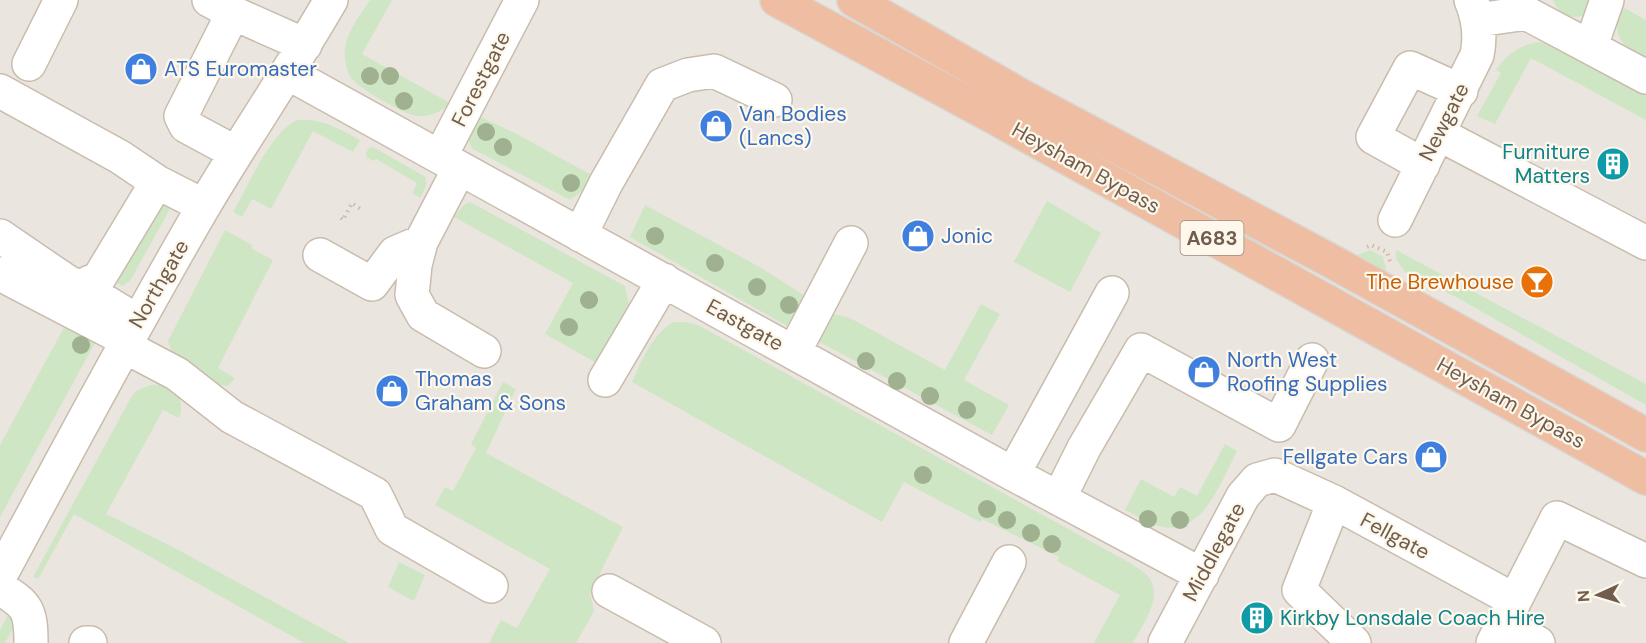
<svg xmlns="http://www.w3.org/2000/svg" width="1646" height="643" font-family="'DM Sans',sans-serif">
	<rect width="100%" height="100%" fill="#faf4e5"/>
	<path fill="#eae5df" d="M0,0h1646v643h-1646z"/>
	<path fill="#cfe6c5" d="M370,0h22l-30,54 88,49c-8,9 -21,14 -33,13 -12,-1 -62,-29 -67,-40 -4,-7 -6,-18 -5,-27 2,-18 15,-34 25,-49z
		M1553,0h44c-4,5 -8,12 -13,15 -13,6 -27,-3 -31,-15z
		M1621,6l25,14v40c-25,-14 -35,-25 -25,-54z
		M1538,42l13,2 95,49v27l-115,-62 -36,66 -18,-8 24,-43 -5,-3c10,-15 24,-25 42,-28z
		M476,115l39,18 78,43 -6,12 -17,12 -97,-51c-10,-12 -3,-21 3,-34z
		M298,120c24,-2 41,9 62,20l-7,12 -40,-21 -42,78 -19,-10 -10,18 -9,-5c15,-25 38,-82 65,-92z
		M373,147l53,30v9l-6,12 -8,-5 5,-10 -41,-24 -2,2 -7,-3 -1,-5 3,-5z
		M157,200l14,7 -41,74 -8,5 -6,-4 1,-8z
		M1047,201l54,32 -31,59 -56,-30z
		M470,202l155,84 4,19 -2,9 -27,51 -55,-31 28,-51 -119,-66 10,-12z
		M645,205l113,61 52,33 -18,25 -5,2 -157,-89z
		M225,230l27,15 -1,3 22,12 -55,108 17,10 -7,8c-24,-3 -55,-21 -60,-45z
		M1370,250l13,7 4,16 -32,-17z
		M1396,250l250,134v21l-190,-108 -51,-25 -9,-13z
		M981,304l19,10 -36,66 45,25 -17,30 -176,-95 14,-27 20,5 95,52z
		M673,322h12l13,3 432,238c5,3 11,7 16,11 20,20 -3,50 -13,69h-39l26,-48 -63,-34 2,-4 -77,-38 -2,3 -76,-40 -22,40 -250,-140c10,-22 20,-47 41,-60z
		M66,324l30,17 -96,176v-72z
		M503,382l13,7 -30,64 137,74 -33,66 4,18 -18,32h-87l12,-23 16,8 33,-59 -115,-64 10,-18 8,4 23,-43 -5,-4z
		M151,385c5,0 11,-1 15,0 14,4 18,22 13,33l-16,-8 -57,104 65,32 178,97h-45l-230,-129 -36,65 -5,-2 100,-183 5,-4z
		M1225,444l12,7c-16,30 -34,87 -78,75 -11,-2 -23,-11 -34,-16l16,-31 33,18 6,-10 17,9z
		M399,562l26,13 -11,26 -26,-14z
		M10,611l6,12 -11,20h-5v-13z"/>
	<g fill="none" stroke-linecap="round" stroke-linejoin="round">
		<defs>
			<path id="minor" d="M209,0l24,13 72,32
				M233,13l-52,103 5,10 50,27
				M1478,20l48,-7 120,64
				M1591,46l16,-46
				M29,64l32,-64
				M288,73l725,401 189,101
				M0,91l120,66 37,25 47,24
				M1439,134l207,109
				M440,157l82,-157
				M1423,165l-50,-28 37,-69 51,23
				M459,169l-38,73 -6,23 -3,30 11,20 61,36
				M1395,220l82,-165c4,-19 2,-36 -6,-55
				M580,235l26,-52 56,-98 26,-10 26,-4 61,29
				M0,236l69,47 13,4 17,-9 58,-96
				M320,255l52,29 23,-31 26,-11
				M0,274l127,66
				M90,282l11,17 36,22
				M124,346l53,28 55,43 143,77 17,35 99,57
				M794,352l57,-109
				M605,380l59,-100
				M1013,474l99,-181
				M1059,498l25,-50 57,-98 138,75 33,-65
				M1334,502l-35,88 55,53
				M0,576c66,-123 132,-246 202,-367 42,-71 88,-138 129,-209
				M0,588c27,17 31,21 31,55
				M609,591l95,52
				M1502,624l36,19
				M86,643h4
				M966,643l43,-81
				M1165,643l78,-147 14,-16 18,-5 59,27 180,98
				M1493,643l64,-125 89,43"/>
			<path id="highway" d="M777,0l213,115 656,363
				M854,0l173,99 304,162 315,174"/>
		</defs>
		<use href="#minor" stroke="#cabcad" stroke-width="36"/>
		<use href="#highway" stroke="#dad5d1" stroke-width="36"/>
		<path stroke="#d1b9a3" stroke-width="4" stroke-dasharray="1.5 4.5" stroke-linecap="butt" d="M341,218l2,2 9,-17 10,7
			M1367,247l4,-2 16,7 3,9"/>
		<use href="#minor" stroke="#fff" stroke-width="33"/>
		<use href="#highway" stroke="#eebda2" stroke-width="33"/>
	</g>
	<g fill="#9fb18f">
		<circle cx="370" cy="76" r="9"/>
		<circle cx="390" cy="76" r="9"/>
		<circle cx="404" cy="101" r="9"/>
		<circle cx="486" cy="132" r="9"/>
		<circle cx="503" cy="147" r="9"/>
		<circle cx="571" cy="183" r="9"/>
		<circle cx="655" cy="236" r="9"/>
		<circle cx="715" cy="263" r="9"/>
		<circle cx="757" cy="287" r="9"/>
		<circle cx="589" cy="300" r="9"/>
		<circle cx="789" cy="305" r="9"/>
		<circle cx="569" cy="327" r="9"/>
		<circle cx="81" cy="345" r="9"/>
		<circle cx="866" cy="361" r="9"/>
		<circle cx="897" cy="381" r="9"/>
		<circle cx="930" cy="396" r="9"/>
		<circle cx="967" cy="410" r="9"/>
		<circle cx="923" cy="475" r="9"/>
		<circle cx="987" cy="509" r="9"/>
		<circle cx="1148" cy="519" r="9"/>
		<circle cx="1007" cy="520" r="9"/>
		<circle cx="1180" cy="520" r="9"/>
		<circle cx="1031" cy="533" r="9"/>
		<circle cx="1052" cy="544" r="9"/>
	</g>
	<defs>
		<symbol id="shop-disc" viewBox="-11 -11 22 22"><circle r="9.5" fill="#3f7fe0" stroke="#fdf8eb"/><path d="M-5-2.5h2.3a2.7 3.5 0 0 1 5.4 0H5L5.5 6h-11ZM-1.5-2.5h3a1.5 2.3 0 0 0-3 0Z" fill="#fff"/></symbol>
		<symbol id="building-disc" viewBox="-11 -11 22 22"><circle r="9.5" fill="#0f9aa8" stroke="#fdf8eb"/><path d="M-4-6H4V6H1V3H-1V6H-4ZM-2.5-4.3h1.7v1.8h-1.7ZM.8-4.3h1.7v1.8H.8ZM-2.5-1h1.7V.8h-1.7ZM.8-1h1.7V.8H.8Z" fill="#fff"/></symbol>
		<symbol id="bar-disc" viewBox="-11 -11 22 22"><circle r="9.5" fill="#e8710a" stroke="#fdf8eb"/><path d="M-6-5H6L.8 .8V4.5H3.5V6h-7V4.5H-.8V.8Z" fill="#fff"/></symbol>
	</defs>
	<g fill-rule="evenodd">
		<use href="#shop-disc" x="122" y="50" width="38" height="38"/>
		<use href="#shop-disc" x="697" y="107" width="38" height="38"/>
		<use href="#building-disc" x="1594" y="145" width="38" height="38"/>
		<use href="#shop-disc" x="899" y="217" width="38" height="38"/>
		<use href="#bar-disc" x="1518" y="263" width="38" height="38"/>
		<use href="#shop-disc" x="1185" y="353" width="38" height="38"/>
		<use href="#shop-disc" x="373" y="372" width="38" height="38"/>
		<use href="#shop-disc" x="1412" y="438" width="38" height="38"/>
		<use href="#building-disc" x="1238" y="599" width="38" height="38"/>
	</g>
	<g text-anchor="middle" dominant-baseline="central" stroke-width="4.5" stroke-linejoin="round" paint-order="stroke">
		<rect fill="#fdf8eb" stroke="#9a8c7c" stroke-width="1.5" x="1180.5" y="221" width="63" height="34" rx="4.5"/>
		<g font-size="20" font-weight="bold" fill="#705d4d">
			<text x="1212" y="238">A683</text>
		</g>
		<g font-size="21" fill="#366cbe" stroke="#fdf8eb" text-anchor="start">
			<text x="164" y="69">ATS Euromaster</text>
			<text x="739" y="114">Van Bodies<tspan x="739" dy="24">(Lancs)</tspan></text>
			<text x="941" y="236">Jonic</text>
			<text x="1227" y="360">North West<tspan x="1227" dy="24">Roofing Supplies</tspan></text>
			<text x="415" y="379">Thomas<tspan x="415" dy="24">Graham &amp; Sons</tspan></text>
			<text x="1408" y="457" text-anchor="end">Fellgate Cars</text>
		</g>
		<g font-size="21" fill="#705d4d" stroke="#fdf8eb">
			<text transform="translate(481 79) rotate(-63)">Forestgate</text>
			<text transform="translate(1444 122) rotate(-63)">Newgate</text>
			<text transform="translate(1086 168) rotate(29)">Heysham Bypass</text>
			<text transform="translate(159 284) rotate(-60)">Northgate</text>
			<text transform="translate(745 325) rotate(29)">Eastgate</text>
			<text transform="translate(1511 403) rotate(29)">Heysham Bypass</text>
			<text transform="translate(1395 536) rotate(28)">Fellgate</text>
			<text transform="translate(1214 552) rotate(-62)">Middlegate</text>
		</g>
		<g font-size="21" fill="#0d838f" stroke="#fdf8eb" text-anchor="end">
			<text x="1590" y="152">Furniture<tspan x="1590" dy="24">Matters</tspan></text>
			<text x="1280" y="618" text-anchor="start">Kirkby Lonsdale Coach Hire</text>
		</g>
		<g font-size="21" fill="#c56008" stroke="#fdf8eb" text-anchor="end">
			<text x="1514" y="282">The Brewhouse</text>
		</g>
	</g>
	<g transform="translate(1598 595) rotate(266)" stroke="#fdf8eb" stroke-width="4.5" paint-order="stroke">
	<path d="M0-4.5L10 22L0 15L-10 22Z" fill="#705d4d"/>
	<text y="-9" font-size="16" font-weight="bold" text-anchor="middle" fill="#705d4d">N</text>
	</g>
</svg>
